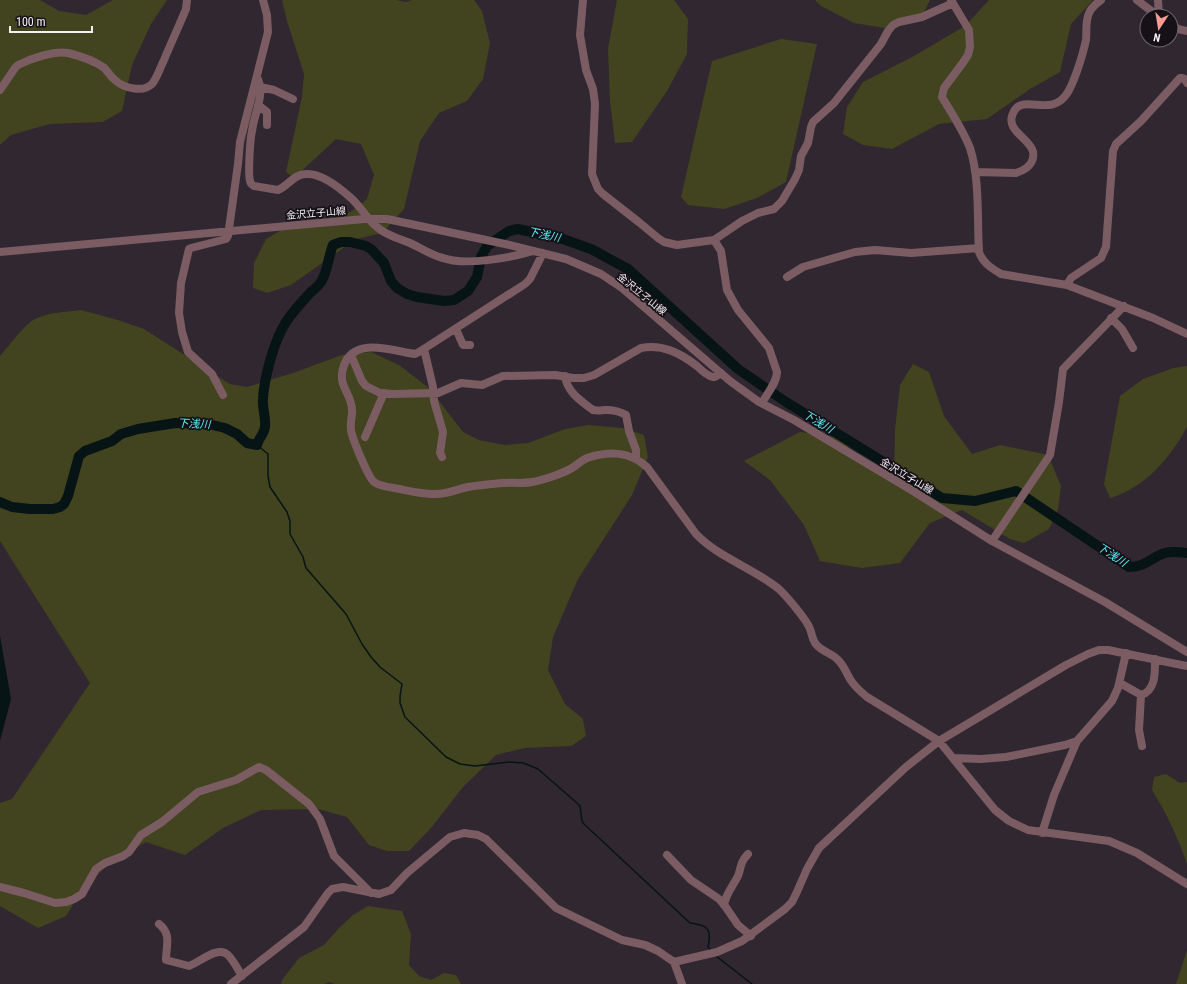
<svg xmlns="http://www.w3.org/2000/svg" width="1187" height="984" font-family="'Roboto Condensed','Noto Sans JP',sans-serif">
	<rect width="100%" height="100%" fill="#302730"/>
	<path fill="#41441e" d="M0,0h40l19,11 27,4 27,-15h54l-16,24 -19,41 -10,46 -19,11 -53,2 -39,11 -11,10z
		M282,0h114l10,2 6,-2h62l8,11 8,32 -7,36 -16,22 -28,12 -19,28 -16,68 -22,24 -26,6 -65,46 -24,8 -14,-5 1,-25 12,-24 22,-13 40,-4 24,-11 15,-12 7,-24 -13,-31 -25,-5 -42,39 -8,-6 16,-75 2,-23 -17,-53z
		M617,0h57l14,19 -1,35 -20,37 -35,51 -17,1 -5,-42 -2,-53z
		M815,0h115l-7,14 -32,15 -37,-6 -33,-17z
		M989,0h104l-22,24 -11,48 -30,17 -43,30 -48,5 -47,25 -29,-4 -20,-11 4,-27 16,-25 51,-26 51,-30z
		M781,39l36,5 -31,138 -29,16 -33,11 -36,-4 -7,-8 31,-136z
		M81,310l37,10 26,9 86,55 17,3 46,-14 49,-18 29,-3 28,13 30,23 34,44 16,8 25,5 24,-2 37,-14 23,-4 34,3 22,7 4,22 -16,38 -54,84 -25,58 -5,33 17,34 18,15 3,17 -15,10 -46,2 -29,7 -33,32 -32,41 -22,23h-22l-18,-6 -22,-28 -29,-8 -57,1 -38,18 -38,27 -39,-13 -42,26 -25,27 -13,21 -28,12 -38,-22v-103l12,-4 78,-116 -90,-142v-185c7,-8 26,-33 35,-37 14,-7 31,-7 46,-9z
		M913,364l16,8 15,44 28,38 28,-9 48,10 13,31 -3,23 -9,20 -25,14 -14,-4 -48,-29 -32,13 -30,40 -38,5 -42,-7 -16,-36 -34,-45 -26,-19 56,-29 37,5 37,32 20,8 1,-47 5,-45z
		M1187,366v61c-17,31 -42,61 -77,71l-6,-14 16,-88 23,-17 30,-11z
		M1166,774l14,9 7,-1v82c-9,-26 -20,-50 -35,-74l2,-13z
		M368,906l34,5 9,23 -2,31 10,11 12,4 13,-7 12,2 5,9h-126l-6,-2 -4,2h-44l1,-4 17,-22 25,-13 15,-17 14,-13z
		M1187,950v34h-11z"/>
	<path fill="#071415" d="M0,595v41l11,63 -11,42z"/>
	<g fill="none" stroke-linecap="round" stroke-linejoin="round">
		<path stroke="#071415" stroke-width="1.5" d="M257,445l11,9v22l2,11 17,25 3,9v13l13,23 3,11 40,46 16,30 9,13 9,10 22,17 -2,12v7l5,14 41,40 14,7 15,2 34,-4 14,1 8,3 7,3 39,34 3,3 2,15 2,3 106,99c18,2 22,6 18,24l3,3
			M716,956l36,28"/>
		<path stroke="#071415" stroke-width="10" d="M0,502l12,5 18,2h23l7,-2 4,-3 4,-8 11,-40 6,-5 27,-10 9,-7 17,-5 37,-6 33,1 17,4 12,6 10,9 10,2c1,-7 8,-11 8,-19 1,-9 -3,-18 -2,-27 1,-20 10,-53 19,-70 7,-14 18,-25 28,-36 4,-4 8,-6 11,-11 7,-11 7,-25 12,-37l8,-3h9l16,4 5,3 13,14 7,18 6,7 10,6 10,3 27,4 10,-1 14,-9 9,-14 4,-20 6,-11 22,-15 9,-2 45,10 28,10 37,20 110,100 48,33 156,96 33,3 41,-10 113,76c18,0 22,-10 36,-14 7,-2 14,-1 22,0"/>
		<path stroke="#7c5c63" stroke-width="8" d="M583,0l-3,35 6,35 7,19 2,15 -3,70 6,15 5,5 37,29 18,15 6,4 13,3 37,-5 28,-19 16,-8 16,-4 8,-8 13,-22 4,-9 2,-14 7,-13 3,-16 2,-5 21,-19 47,-59 7,-13 5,-6 6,-3 23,-5 31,-14
			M951,0l18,30 1,17 -2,8 -6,9 -18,24 -2,9c10,17 21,33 28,51 10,31 7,71 9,104 4,11 12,16 22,22l66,11 86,33 34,16
			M1137,0l21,16
			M1158,0l1,16
			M1171,24l7,5 9,2
			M257,78l1,1c7,16 -4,35 -6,52 -2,8 -4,43 -2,50 1,3 1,3 4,5l24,4c10,-4 16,-16 28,-16 16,-1 34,14 45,24 10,9 16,21 26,29 10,9 21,11 33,16 11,5 21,12 33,15 21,8 68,0 90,-7
			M260,87l14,3 19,9
			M0,90l15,-22 3,-3c12,-6 37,-15 50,-12 12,3 25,7 35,14 4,3 7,9 12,13 8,8 28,13 37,4 5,-6 8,-16 12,-24 7,-17 15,-34 22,-51l1,-9
			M258,105l9,7v13
			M975,172l41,1c6,-2 12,-5 15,-10 12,-21 -25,-28 -19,-47 8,-27 39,5 56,-24 7,-12 15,-38 18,-52 1,-9 -1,-18 3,-27 2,-5 8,-10 12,-13
			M714,240l7,11 6,39 11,20 31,38 8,24c0,10 -10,22 -15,31
			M0,252l364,-33h23l118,25 61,15 35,15 21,14 108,93 29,21 35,18 119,71 79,50 113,61 82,50
			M543,253l-13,26 -5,5 -106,68 -4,2c-22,-3 -60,-18 -71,11 -8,22 9,28 8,47 0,5 -2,12 -1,18 1,8 17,47 23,52 5,4 14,5 20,6 11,2 31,7 42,6 11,0 22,-5 32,-7 11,-2 23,-3 34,-4 10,-1 20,1 30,-1 9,-1 32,-9 40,-14 5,-3 10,-8 15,-10 22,-7 42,-7 60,9l49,67c23,24 58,34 84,56 7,7 27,30 30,39 2,5 2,9 5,14 6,9 18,10 24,18 5,5 8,13 11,18 4,7 11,13 17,18l72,44 56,69 14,11 19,9 81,11 28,12 50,31
			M787,277l16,-10 52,-15 20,-2 36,3 68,-5
			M1067,285l4,-7 30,-20 5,-11 7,-96 3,-7 25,-23 39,-43h2l3,1 2,4
			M1111,318l11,11 11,19
			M456,329l7,16h7
			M424,349l9,38 1,14 9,31 -3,21 2,4
			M351,355l11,26 4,5 14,7 12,1 46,-1 23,-10 21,2 21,-9 52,-1 18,3h11l10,-3 47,-27c22,-4 39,5 56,18 4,4 10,10 16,11 3,1 5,-2 8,-4
			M565,376c2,16 16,25 28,34 5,1 9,0 13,0 7,0 15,2 20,5l3,16 7,19v9
			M223,395l-11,-21 -24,-22 -6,-20 -3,-19 2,-30 8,-34 2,-1 35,-9 2,-3 10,-72 2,-22 28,-110 -1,-17 -4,-15
			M365,437l19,-44
			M992,541l58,-86 9,-53 4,-33 61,-63
			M1120,683l21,12c15,-4 14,-23 14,-36
			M1141,695l-2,35 3,16
			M953,758l28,1 25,-2 59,-12 12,-4 35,-40 6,-13 8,-35
			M1042,833l12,-38 23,-54
			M667,855l24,25 28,19 6,7 13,19 13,11
			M0,887l24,6 31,10 11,-1 8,-3 8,-5 14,-25 9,-6 18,-7 6,-4 12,-17 21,-13 36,-30 38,-12 23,-13 7,3 43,34 11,15 14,37 37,37
			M724,905c2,-12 9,-19 14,-29 4,-10 1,-12 10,-22
			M159,924c13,10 7,22 7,36l23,6c11,-4 29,-21 39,-11 6,6 10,15 14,21
			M674,962l43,-10 25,-11 43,-32 7,-7 4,-8 11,-25 12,-21 87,-81 33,-26 127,-76 22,-11 11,-4h9l79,16
			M231,984l73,-57 24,-34 4,-4 11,-2 36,7 12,-4 16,-17 43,-36 14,-4 14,2 8,4 70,69 66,32 23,5 13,6 16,11 8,22"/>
	</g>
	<g text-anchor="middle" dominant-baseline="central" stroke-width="3.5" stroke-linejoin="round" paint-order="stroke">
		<g font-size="10" fill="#f4eef5" stroke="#151116">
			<text transform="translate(316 213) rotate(-5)">金沢立子山線</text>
			<text transform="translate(642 294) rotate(39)">金沢立子山線</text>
			<text transform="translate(907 476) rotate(31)">金沢立子山線</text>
		</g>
		<g font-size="11" font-style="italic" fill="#58eff7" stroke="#151116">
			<text transform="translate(544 235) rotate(12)">下浅川</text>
			<text transform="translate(818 422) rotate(31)">下浅川</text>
			<text transform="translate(194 424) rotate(3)">下浅川</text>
			<text transform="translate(1112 555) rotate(33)">下浅川</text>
		</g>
	</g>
	<g transform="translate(1159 28) rotate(192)"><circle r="19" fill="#151116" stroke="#6e696f"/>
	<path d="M0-3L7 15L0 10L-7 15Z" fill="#f59c93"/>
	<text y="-6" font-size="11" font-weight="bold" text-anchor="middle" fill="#f4eef5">N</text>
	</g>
	<path d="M10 26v6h82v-6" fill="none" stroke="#f4eef5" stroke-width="2"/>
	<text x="16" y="26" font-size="12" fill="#f4eef5" stroke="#151116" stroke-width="3" paint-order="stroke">100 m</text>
</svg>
